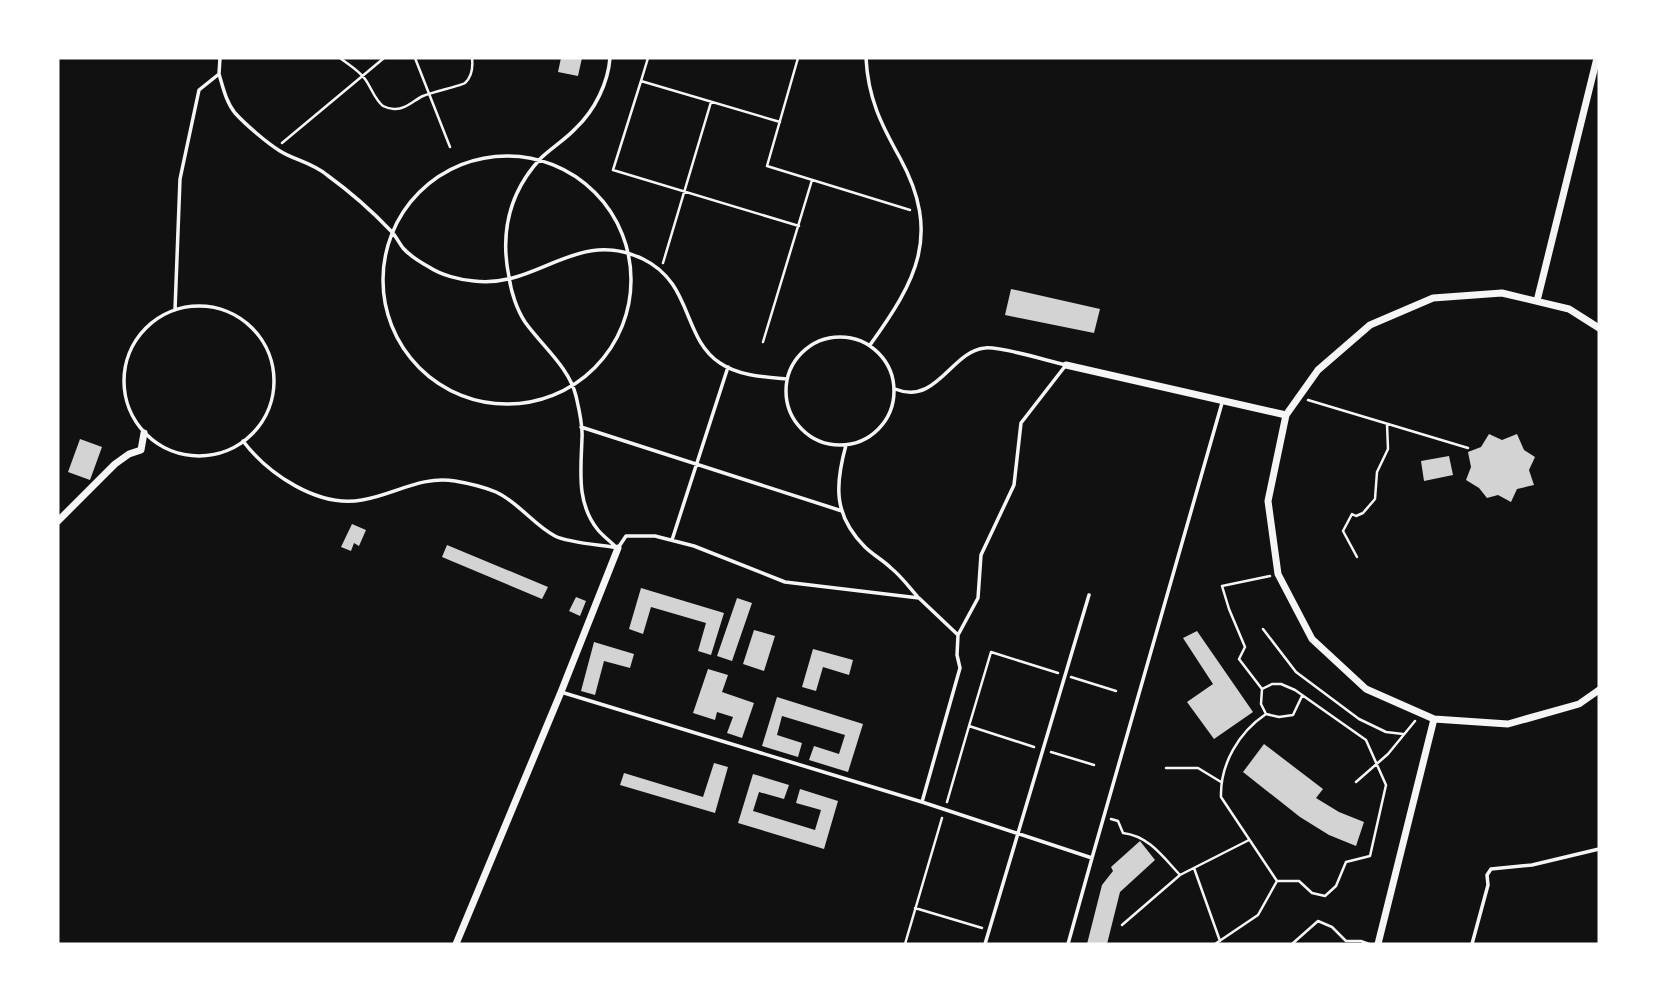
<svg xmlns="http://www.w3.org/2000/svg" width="1657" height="1002" font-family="Signika,sans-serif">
	<rect width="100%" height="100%" fill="#111"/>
	<path fill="#d3d3d3" d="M561,58h21l-4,18 -20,-4z
		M1011,289l89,20 -6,24 -89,-18z
		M1489,434l13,6 15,-6 7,16 11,7 -6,13 5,15 -17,4 -6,13 -13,-7 -11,3 -8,-10 -13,-8 5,-13 -3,-15 13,-5z
		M80,439l22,8 -12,33 -22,-8z
		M1449,456l4,19 -29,6 -3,-20z
		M352,524l14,6 -7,16 -5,-3 -3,8 -10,-4z
		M447,545l101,42 -6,12 -100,-42z
		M641,588l83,25 -13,42 -13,-4 8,-28 -55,-16 -8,27 -14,-5z
		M576,597l10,4 -6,15 -11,-5z
		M737,598l15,5 -20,58 -15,-5z
		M754,630l21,6 -11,35 -21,-7z
		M1197,631l56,81 -39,27 -27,-37 26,-18 -30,-46z
		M594,642l40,12 -4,14 -26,-7 -9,34 -14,-4z
		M813,649l40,11 -4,15 -26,-8 -7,24 -14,-4z
		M708,669l20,6 -6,17 32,11 -12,35 -15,-5 6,-16 -16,-5 -2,8 -22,-7z
		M777,697l86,27 -15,48 -39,-12 5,-14 25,8 6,-19 -63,-19 -5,19 25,8 -4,14 -36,-11z
		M1264,744l59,45 -7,9 23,14 25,10 -8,24 -27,-11 -29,-18 -57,-45z
		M714,763l14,4 -13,46 -95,-28 4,-12 79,24z
		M753,774l36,11 -5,14 -25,-7 -6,19 62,19 6,-20 -25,-7 4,-14 38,12 -14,48 -86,-26z
		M1140,841l15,19 -35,32 -13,52h-20l15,-59 11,-14 -2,-4z"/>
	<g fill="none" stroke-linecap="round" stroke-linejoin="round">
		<path stroke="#f5f5f5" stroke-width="2.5" d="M340,58c9,7 18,12 25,21 6,8 10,21 18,27 2,1 8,3 11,3 11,1 20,-9 29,-13 9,-4 37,-10 42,-13 7,-6 8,-16 7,-25
			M415,58l35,89
			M648,58l-7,23 139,41
			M798,58l-31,108 143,44
			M641,81l-28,89 186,56
			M282,143l102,-85
			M663,263l48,-161
			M763,342l49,-162
			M1308,400l160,48
			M1357,557l-14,-26 9,-17 4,2 7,-3 12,-14 2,-27 11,-23 -1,-25
			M1263,629l33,43 63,47 27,13 17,2
			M1071,677l45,14
			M1262,689l-1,15 5,10 13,3 14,-2 9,-19
			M1266,714c-27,18 -46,50 -45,83l56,84
			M969,726l22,-74 67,21
			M1051,752l43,13
			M1166,768h32l23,14
			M1356,782l32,-28 27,-33
			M947,802l22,-76 65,21
			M1111,819l7,2 5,12c26,3 40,24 57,42l69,-35
			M1194,868l26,73
			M915,908l67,20
			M1122,925l58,-50
			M905,944l37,-126
			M1215,944l43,-29 19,-34h22l13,12 13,3 11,-10 10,-24 24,-6 16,-71 -20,-45 -71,-50 -14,-6h-9l-10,5 -23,-30 6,-12 -16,-38 -7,-23 48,-10
			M1292,944l26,-23 14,6 14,14h15l8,3"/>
		<path stroke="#f5f5f5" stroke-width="3.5" d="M610,58c-2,25 -15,52 -34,70 -11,12 -25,20 -36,31 -31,34 -40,74 -31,118 2,15 8,33 16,45 17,24 44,45 51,74 3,13 7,29 6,42 -1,32 -6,65 16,92 5,6 13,12 19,18
			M866,58c2,40 15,66 34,100 42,77 16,123 -30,187
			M219,74c4,13 7,28 16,39 11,12 32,30 45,38 14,9 31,11 47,24 22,16 45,36 64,56 5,5 8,12 12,17 7,8 17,14 26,19 12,8 31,13 45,14 64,8 102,-54 169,-22 50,24 39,79 77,104 19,13 44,14 67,16
			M383 280a124 124 0 1 1 248 0a124 124 0 1 1-248 0Z
			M124 381a75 75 0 1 1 150 0a75 75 0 1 1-150 0Z
			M175,310l5,-131 19,-89 20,-16 1,-16
			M786 391a54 54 0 1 1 108 0a54 54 0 1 1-108 0Z
			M581,427l261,84
			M243,441c25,33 75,67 119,59 31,-5 60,-25 93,-19 12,2 29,6 41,11 22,10 38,33 59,44 13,7 48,9 63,12l8,-12h29l39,10 91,36 134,16 39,37 20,-37 3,-43 33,-70 7,-62 45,-58c-18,-4 -66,-19 -81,-17 -34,3 -48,58 -90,41
			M846,445c-11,40 -13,70 19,102 8,8 18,13 26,21 10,8 18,19 26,28
			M672,540l56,-173
			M561,692l361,110 170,56 130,-455
			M922,802l38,-134 -3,-13 1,-20
			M985,944l104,-349
			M1068,944l24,-86
			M1472,944l16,-59 -1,-10 4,-6 41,-4 67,-16"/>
		<path stroke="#f5f5f5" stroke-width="7" d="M1537,301l60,-243
			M1599,328l-30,-19 -67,-16 -69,5 -63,27 -52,45 -32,45 -18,86 10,73 34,65 54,50 68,30 74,5 71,-20 20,-14
			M1066,365l220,50
			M58,521l57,-57 14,-10 12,-4 3,-17
			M456,944l105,-252 57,-144
			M1378,944l56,-225"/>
	</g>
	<rect width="1657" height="1002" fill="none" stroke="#ffffff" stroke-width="119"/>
</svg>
